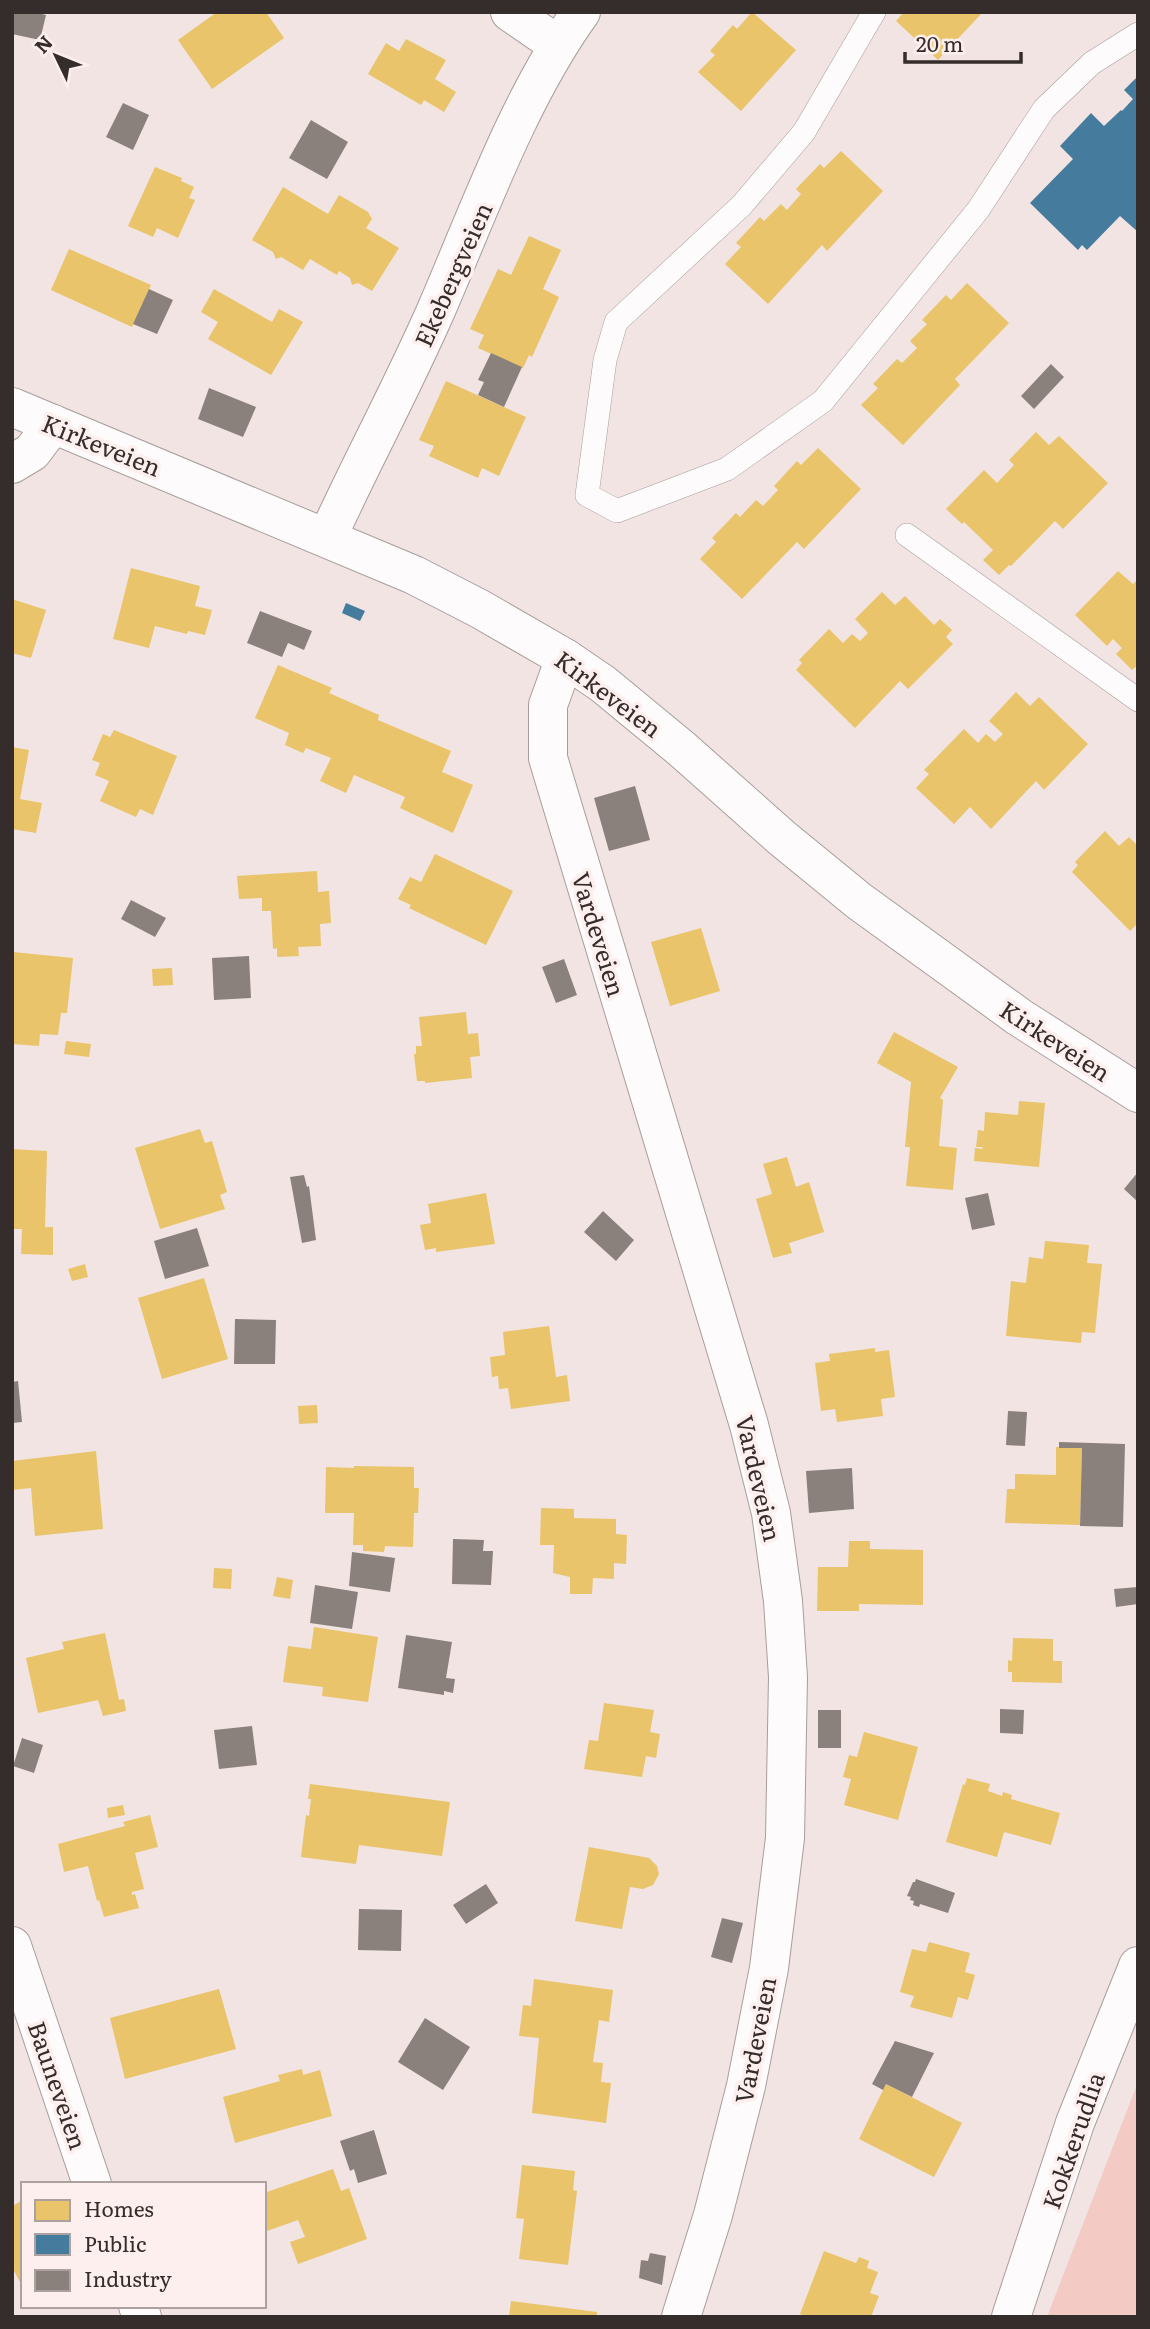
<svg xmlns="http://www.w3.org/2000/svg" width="1150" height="2329" font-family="Literata,serif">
	<rect width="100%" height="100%" fill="#f1e4e2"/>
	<path fill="#f3cac4" d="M1138,2082v235h-91z"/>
	<path fill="#e9c46a" d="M217,12h49l18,26 -72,51 -34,-49z
		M752,12l44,38 -55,61 -43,-39 17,-17 -5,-4 23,-26 4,4z
		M904,12h79l-45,48 -42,-39z
		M406,39l40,21 -11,19 21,13 -12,20 -20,-12 -3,5 -53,-31 18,-31 13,8z
		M841,151l42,40 -56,60 -5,-6 -54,59 -43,-40 16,-17 -5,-4 24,-26 4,4 17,-17 6,6 14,-16 -5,-5 24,-25 4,4z
		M155,167l27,11 -1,3 13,6 -5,11 6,2 -17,38 -21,-10 -4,9 -25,-11z
		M283,187l45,27 11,-19 29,17 4,7 -6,9 33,20 -27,43 -14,-8 -6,2 -2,-7 -11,-7 -2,4 -27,-16 -7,11 -22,-13 -5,2 -3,-7 -21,-12z
		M529,236l32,14 -18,39 16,8 -27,60 -3,-2 -6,13 -45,-20 6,-13 -14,-6 28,-60 13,6z
		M69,249l82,36 -19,42 -81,-37z
		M967,283l42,40 -54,56 5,6 -57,60 -42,-40 17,-17 -5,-4 24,-25 5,4 15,-15 -7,-7 17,-17 -5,-4 24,-25 5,5z
		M214,289l58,33 7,-13 24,13 -32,53 -63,-36 10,-17 -17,-10z
		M446,381l80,36 -27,59 -17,-8 -4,10 -49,-22 5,-10 -15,-6z
		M1036,432l13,13 10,-9 49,47 -45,46 -8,-8 -44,45 -2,-1 -10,10 -16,-15 10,-10 -29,-28 -2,2 -16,-15 38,-39 13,13 17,-18 -5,-5z
		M818,448l43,41 -57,60 -7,-7 -55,57 -42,-40 16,-17 -4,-4 24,-25 4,4 16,-17 7,6 15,-16 -4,-4 23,-25 4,4z
		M131,568l69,18 -5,20 17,4 -7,25 -17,-4 -1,3 -32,-8 -6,22 -36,-9z
		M1118,571l15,13 5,-5v86l-6,5 -16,-16 6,-6 -9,-9 -6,7 -32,-31z
		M882,592l13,13 10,-9 29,29 6,-6 12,11 -6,7 7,7 -45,45 -8,-8 -45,47 -59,-58 6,-7 -3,-3 30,-31 14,14 9,-9 8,7 8,-8 -13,-14z
		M12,599l34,11 -15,48 -19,-5z
		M278,665l54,23 -3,5 50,22 -1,5 73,31 -9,21 31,13 -20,48 -53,-25 5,-11 -51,-22 -8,18 -26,-12 11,-23 -25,-10 -3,5 -18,-8 4,-12 -34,-15z
		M1016,692l14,14 9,-9 49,47 -44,46 -8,-9 -45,48 -21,-22 -16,17 -38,-36 13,-14 -5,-4 40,-41 14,14 8,-9 9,8 8,-8 -14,-13z
		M114,730l63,26 -24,59 -13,-6 -4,8 -36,-16 9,-20 -14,-6 5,-12 -8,-3 11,-26 7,3z
		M12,747l17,3 -9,49 22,4 -6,30 -24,-4z
		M1105,831l14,15 10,-9 9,9v77l-8,8 -58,-59 6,-7 -3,-3z
		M435,854l78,37 -27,54 -77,-37 2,-3 -13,-6 12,-22 11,5z
		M317,871l1,21 11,-1 2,32 -11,1 1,22 -23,1 1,9 -22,1v-9l-4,1 -2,-38h-9v-13l-23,1 -2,-23z
		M701,928l19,63 -50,15 -19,-64z
		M13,952l60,6 -6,55h-6l-3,22 -18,-1 -1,12 -27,-2z
		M172,968l1,17 -20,1 -1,-17z
		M466,1012l2,22 10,-1 2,23 -10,1 2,21 -47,5v-2h-8l-3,-27h2v-8h6l-3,-29z
		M894,1032l64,35 -18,31 3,2 -4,46 18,2 -4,42 -47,-4 4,-39h-5l6,-65 -34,-19z
		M66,1041l25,3 -2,13 -25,-3z
		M1019,1101l26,2 -6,64 -65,-6 1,-13 7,1 1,-2h-7l2,-17 6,1 1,-19 33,3z
		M200,1129l5,14 7,-2 15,51 -7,3 5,14 -65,20 -25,-81z
		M12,1149l35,2 -2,76h8v28l-32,-1 1,-25h-10z
		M787,1157l9,30 13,-5 15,50 -35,11 3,10 -19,5 -17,-59 16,-5 -9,-30z
		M486,1193l9,51 -59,8v-4l-11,2 -5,-25 11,-2 -3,-19z
		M1045,1241l44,4 -2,18 15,1 -7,69 -13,-1 -1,11 -75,-7 5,-55 15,2 3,-26 14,2z
		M85,1264l3,13 -16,4 -4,-12z
		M204,1278l24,81 -66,20 -24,-81z
		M549,1326l7,51 11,-2 3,26 -59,8 -3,-21 -9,1 -1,-13 -6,1 -2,-20 15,-2 -2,-23z
		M875,1348v4l14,-2 6,47 -14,2 2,17 -46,6 -2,-13 -14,2 -6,-48 15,-2 -1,-7z
		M317,1405l1,18 -19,1 -1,-18z
		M1056,1447l26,1 -2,77 -75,-2 2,-34h8v-15l41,1z
		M96,1451l7,78 -68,7 -4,-48 -19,2v-29z
		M354,1466l60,1v21h5l-1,25h-4l-1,34 -28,-1 -1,6 -21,-1v-6h-10l1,-32h-29l1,-46 28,1z
		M541,1508l33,1v9l42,1v15l11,1 -1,29 -12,-1v16l-21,-1 -1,16h-22v-17l-17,-4 1,-28h-14z
		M849,1541h21v8l53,1v55l-64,-1v7h-42l1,-44h30z
		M214,1568l18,1 -1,20 -18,-1z
		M277,1577l16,3 -3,19 -17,-3z
		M314,1627l64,10 -10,65 -46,-6 1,-9 -40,-5 5,-36 23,3z
		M105,1633l14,67 5,-1 2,12 -23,5 -5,-16 -60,13 -12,-55 38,-9 -2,-7z
		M1013,1638l40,1v22h9v22l-50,-1v-10h-4v-12l4,1z
		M604,1703l50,7 -4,22 10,2 -4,24 -10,-2 -4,21 -58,-8 5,-29 9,1z
		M864,1732l54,15 -20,73 -54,-15 7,-26 -8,-2 6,-22 8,2z
		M967,1778l23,6 -2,7 14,5 1,-4 9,3 -1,4 49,14 -9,32 -47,-13 -7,25 -51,-15 17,-58 2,1z
		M310,1784l140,18 -8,54 -83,-11 -3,19 -55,-7 5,-42 3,1 2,-17h-3z
		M123,1805l2,10 -17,3 -1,-10z
		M150,1815l8,32 -23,6 9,36 -12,3v3l3,-1 4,14 -35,9 -5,-17 -2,1 -9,-35 -24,6 -6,-28 67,-18 -2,-4z
		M589,1847l60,11 8,8 2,8 -6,11 -10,4 -13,-2 -8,42 -47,-8z
		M929,1942l41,11 -5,19 10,3 -7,25 -10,-3 -6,21 -42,-11 4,-11 -14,-4 12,-43 14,3z
		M534,1979l79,11 -4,32 -10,-2 -6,42 10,1 -2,19 10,1 -5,40 -74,-10 7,-75 -20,-2 4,-31 8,1z
		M219,1989l17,60 -111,30 -15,-61z
		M302,2069l1,6 17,-5 12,46 -97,27 -12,-46 57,-16 -2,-6z
		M886,2084l76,39 -28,54 -75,-38z
		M522,2165l53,6 -2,19 4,1 -9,74 -49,-6 5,-40 -8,-1z
		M333,2169l8,22 8,-3 18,51 -69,25 -8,-22 15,-5 -7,-17 -34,12v-39z
		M23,2200v88l-11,-21v-61z
		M824,2251l32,12 3,-6 10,4 -2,7 11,4 -8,21 9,3 -8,21h-64l-7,-3z
		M511,2301l86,11v5h-88z"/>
	<path fill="#457b9d" d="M1138,76v156l-18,-16 -33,34 -5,-5 -4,5 -48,-47 43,-44 -13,-13 31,-33 13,13 17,-16 1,1 11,-12 -9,-9z
		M346,603l19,8 -5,10 -18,-8z"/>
	<path fill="#8a817c" d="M12,12h22l12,3 -6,25 -28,-6z
		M123,103l26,12 -16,35 -27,-13z
		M311,120l37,22 -21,37 -38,-21z
		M149,289l24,11 -16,34 -24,-10z
		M491,353l31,14 -18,40 -26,-12 6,-13 -6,-2z
		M1051,364l13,13 -30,32 -13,-13z
		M209,388l47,19 -13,30 -45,-18z
		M260,611l52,20 -8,19 -16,-7 -6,14 -35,-14z
		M635,786l15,54 -41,11 -15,-53z
		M131,900l35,18 -11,19 -34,-18z
		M249,956l2,42 -37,2 -2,-42z
		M564,959l13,36 -21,8 -14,-36z
		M1138,1172v30l-14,-13z
		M304,1175l3,12 2,-1 7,54 -14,3 -12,-66z
		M988,1193l7,32 -23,5 -7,-32z
		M603,1211l31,29 -18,21 -32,-29z
		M197,1228l12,38 -44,13 -11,-38z
		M235,1319l41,1 -1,44h-41z
		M18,1381l4,41 -10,1v-41z
		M1008,1411l19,1 -2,34 -19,-1z
		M1059,1442l66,2 -2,83 -43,-1 2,-78h-23z
		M852,1468l2,41 -45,4 -3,-42z
		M453,1539l31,1 -1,11h10l-2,34 -39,-1z
		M352,1552l43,6 -5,34 -41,-6z
		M315,1585l43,7 -6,37 -42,-6z
		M1138,1587v17l-22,3 -2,-18z
		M406,1635l46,7 -6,36 9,1 -2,14 -9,-2v4l-46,-7z
		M1000,1709l24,1 -1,24 -23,-1z
		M818,1710h23v38h-23z
		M252,1726l5,39 -38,4 -5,-39z
		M22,1738l21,7 -9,28 -21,-7z
		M916,1879l39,14 -7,20 -28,-9 -1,3 -6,-2 1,-4 -4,-1 1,-3 -4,-1 6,-14h2z
		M486,1884l12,19 -32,21 -13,-19z
		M359,1909l43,1 -1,41 -43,-1z
		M722,1918l21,5 -11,40 -21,-6z
		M425,2018l45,29 -27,43 -45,-28z
		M895,2041l39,12 -22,44 -26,-13 -3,6 -11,-6z
		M374,2130l13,44 -29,9 -4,-14 -4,2 -10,-30z
		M650,2253l16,3 -4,29 -23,-7 2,-18 7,1z"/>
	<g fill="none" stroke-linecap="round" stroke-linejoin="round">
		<defs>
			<path id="lane" d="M874,12l-70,120 -62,73 -126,117 -11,38 -18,135 30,16 110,-42 96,-68 155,-191 66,-101 48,-46 46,-29
				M907,535l231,165"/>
			<path id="street" d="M510,12l48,33
				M12,464l20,-12 21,-28
				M327,538c35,-77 76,-152 110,-230 42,-97 82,-210 144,-296
				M565,658l-17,47v53l201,667 22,88 12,88 5,76 -3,161 -16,130 -23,118 -33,129 -32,102
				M12,1946l80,238
				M138,2306l4,11
				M1011,2317l64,-194 63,-157"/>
			<path id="secondary" d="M12,407l402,168 66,34 85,49 38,26 80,66 99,88 77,63 160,116 119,76"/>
		</defs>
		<use href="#lane" stroke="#a79e9c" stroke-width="24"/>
		<use href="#street" stroke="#a79e9c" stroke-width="40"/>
		<use href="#secondary" stroke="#a79e9c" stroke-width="40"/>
		<use href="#lane" stroke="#fdfbfb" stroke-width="23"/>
		<use href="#street" stroke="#fdfbfb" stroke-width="38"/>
		<use href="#secondary" stroke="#fdfbfb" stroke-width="38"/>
	</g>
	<g text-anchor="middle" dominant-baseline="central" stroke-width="7" stroke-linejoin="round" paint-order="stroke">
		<g font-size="24" fill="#352d2b" stroke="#fdefed">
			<text transform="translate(452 274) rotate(-66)">Ekebergveien</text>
			<text transform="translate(102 444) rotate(22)">Kirkeveien</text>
			<text transform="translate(609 693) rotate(37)">Kirkeveien</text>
			<text transform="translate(600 934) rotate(73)">Vardeveien</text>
			<text transform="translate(1056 1040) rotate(33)">Kirkeveien</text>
			<text transform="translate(760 1478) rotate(77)">Vardeveien</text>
			<text transform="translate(754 2040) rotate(-79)">Vardeveien</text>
			<text transform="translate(59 2085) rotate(71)">Bauneveien</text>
			<text transform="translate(1072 2140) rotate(-71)">Kokkerudlia</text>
		</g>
	</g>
	<rect width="1150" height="2329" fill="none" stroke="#352d2b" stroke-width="28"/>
	<rect x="21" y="2182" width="245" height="126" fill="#fdefed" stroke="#ada19f" stroke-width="2"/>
	<rect x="35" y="2200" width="35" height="21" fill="#e9c46a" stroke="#ada19f" stroke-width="2"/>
	<text x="84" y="2217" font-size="21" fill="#352d2b">Homes</text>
	<rect x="35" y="2234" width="35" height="21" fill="#457b9d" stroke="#ada19f" stroke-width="2"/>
	<text x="84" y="2252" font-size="21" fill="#352d2b">Public</text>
	<rect x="35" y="2270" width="35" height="21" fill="#8a817c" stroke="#ada19f" stroke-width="2"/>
	<text x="84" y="2287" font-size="21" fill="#352d2b">Industry</text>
	<g transform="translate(56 56) rotate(313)" stroke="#fdefed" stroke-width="5" paint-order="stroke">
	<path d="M0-5L12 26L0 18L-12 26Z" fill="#352d2b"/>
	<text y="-10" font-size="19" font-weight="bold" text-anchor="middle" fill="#352d2b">N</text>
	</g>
	<path d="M905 52v10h116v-10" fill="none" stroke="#352d2b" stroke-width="3.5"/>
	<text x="916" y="52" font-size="21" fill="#352d2b" stroke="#fdefed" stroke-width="5" paint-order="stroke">20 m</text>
</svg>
